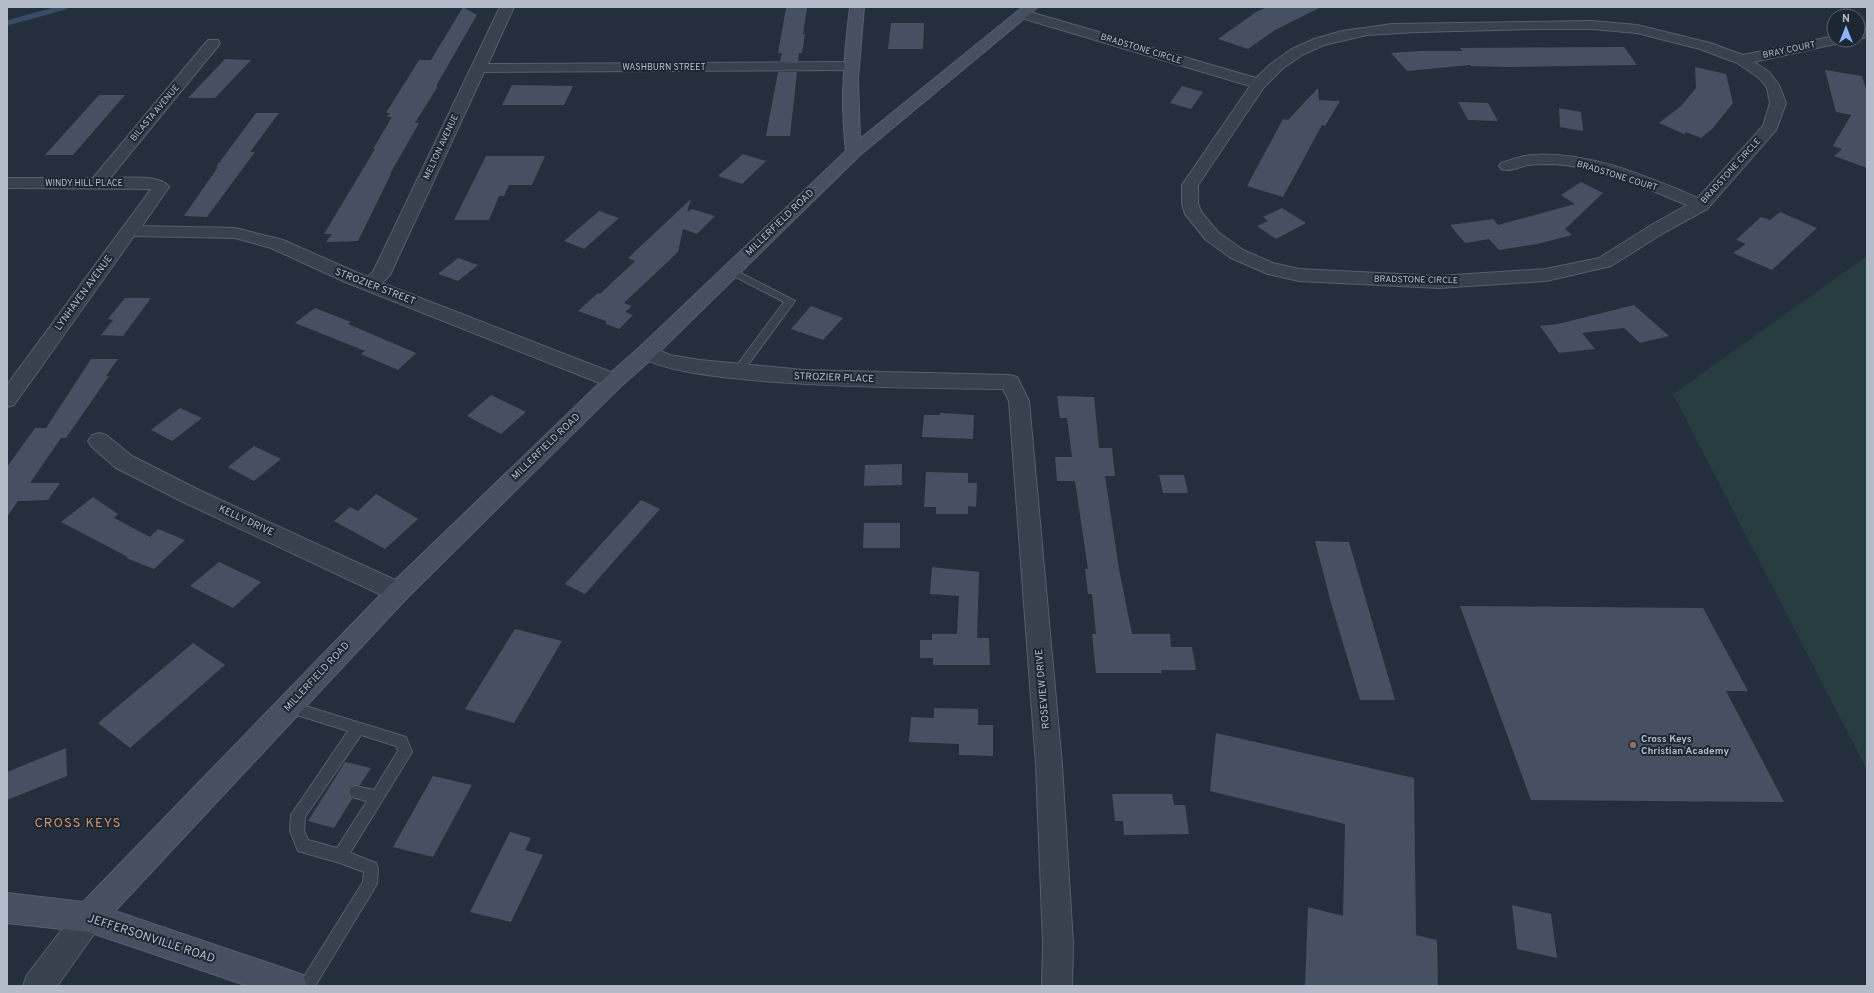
<svg xmlns="http://www.w3.org/2000/svg" width="1874" height="993" font-family="Overpass,sans-serif">
	<rect width="100%" height="100%" fill="#242f3e"/>
	<path fill="#263c3f" d="M1867,256v514l-194,-376z"/>
	<g fill="none" stroke-linecap="round" stroke-linejoin="round">
		<path stroke="#394c67" stroke-width="5" d="M7,23l58,-16"/>
	</g>
	<path fill="#455162" d="M463,7l14,8 -41,71h2l-23,37h4l-29,51h1l-33,67 -32,1 6,-8h-8l51,-85h-2l19,-32h-5l3,-4h-4l33,-53h12z
		M1267,7h54l-46,23 -27,19 -30,-10 38,-27z
		M786,8h21l-4,26h2l-3,19h-3l-1,8h-18l2,-8h-4z
		M891,23h33l-1,26h-35z
		M1624,47l13,18 -128,2 -38,-1 -1,-1 -63,6 -16,-18 28,-2h43l-2,-3z
		M225,59l26,1 -36,38h-27z
		M1695,67l31,7 7,29 -20,25 -12,10 -15,-6 -2,2 -25,-11 22,-17 15,-18z
		M1825,70l37,6 4,13 1,-2v81l-33,-12 8,-7 -9,-3 18,-31 -15,-3z
		M778,72h19l-7,64h-24z
		M512,85l61,1 -9,19h-62z
		M1182,86l21,6 -12,17 -21,-6z
		M1318,88l1,12 21,1 -15,25 -3,-1 -39,72 -36,-11 36,-67 5,1z
		M99,95h26l-52,60h-28z
		M1458,102l30,1 10,18 -30,-1z
		M1559,108l22,4 2,19 -23,-4z
		M256,113h23l-29,39h5l-48,65 -23,-1 34,-49h-2z
		M743,154l23,7 -24,23 -24,-8z
		M486,156h59l-13,29h-23l-5,11h-5l-10,24h-35z
		M1581,182l22,11 -38,36 7,6 -35,9 -38,6 -10,-11 -24,4 -15,-18 43,-6 5,6 77,-21 -14,-9z
		M691,199l-4,13 5,-3 23,7 -18,18 -14,-5 -5,23 -54,51 8,3 -7,6 8,3 -14,14 -13,-5v-3l-28,-10 20,-18 2,1 35,-33 -7,-3z
		M1282,208l24,15 -30,16 -19,-13 11,-5 -5,-4z
		M599,211l20,7 -35,31 -20,-8z
		M1780,212l37,16 -45,42 -39,-17 13,-9 -10,-4 25,-23 9,3z
		M458,258l20,7 -20,16 -20,-7z
		M125,298h26l-28,38 -22,-1 12,-15 -5,-1z
		M1634,305l35,31 -29,7 -16,-15 -42,5 13,16 -36,4 -19,-27 18,-2z
		M811,306l32,12 -20,22 -32,-11z
		M315,308l36,14 -3,2 68,29 -18,17 -37,-16 4,-3 -70,-28z
		M91,359h27l-12,17h3l-43,62h-5l-31,45h30l-12,17 -30,1 -11,16v-50l28,-39h11z
		M491,395l35,17 -25,22 -34,-18z
		M1057,396l37,1 5,51h13l3,28h-10l14,93 13,65h38l1,13h21l4,23h-35l1,3h-66l-4,-39h4l-4,-40h-4l-3,-25h3l-13,-88h-18l-2,-24h17l-5,-39h-7z
		M180,408l22,10 -30,23 -21,-11z
		M940,413l34,2 -1,24 -51,-2 2,-22h16z
		M254,446l27,13 -27,22 -26,-14z
		M902,464v21l-38,1 1,-21z
		M926,472l42,1v10h9l-1,24 -8,-1v8h-32v-7h-12z
		M1159,475h25l4,18h-25z
		M376,494l42,25 -33,30 -51,-28 16,-14 8,4z
		M93,497l25,17 -4,4 36,19 8,-8 27,11 -31,29 -28,-11 2,-1 -67,-35z
		M641,500l19,9 -75,85 -20,-10z
		M864,523h36v25h-37z
		M1315,541l34,1 46,158h-35l-29,-97z
		M219,562l42,20 -28,26 -43,-22z
		M932,567l47,5 -2,66h12l1,27h-57v-7h-13v-18h12v-6h25l2,-38 -29,-2z
		M1460,606l243,2 45,83h-22l58,111 -253,-2z
		M515,629l47,12 -48,82 -49,-14z
		M193,643l32,22 -95,83 -32,-25z
		M934,708l44,1v16h15v31l-34,-1v-11l-50,-2 2,-25 23,1z
		M1216,733l198,45 2,157 21,5 1,46h-133l3,-79 35,9 2,-92 -135,-33z
		M66,748l1,28 -60,24v-28z
		M345,762l26,6 -11,17 -10,1 -2,7 4,6 -18,29 -26,-7z
		M433,776l39,9 -39,72 -40,-10z
		M1112,794h60l2,11h11l4,29 -65,1 -1,-14h-8z
		M510,832l21,6 -6,12 18,5 -32,67 -41,-10z
		M1512,905l39,9 6,44 -40,-9z"/>
	<g fill="none" stroke-linecap="round" stroke-linejoin="round">
		<defs>
			<path id="lane" d="M731,268l64,33 -53,72h-8l-1,-2 1,-2 50,-67 -56,-29 -2,-2z
				M289,701l117,36 6,15 -62,101 26,10 2,5 -1,16 -62,102h-17l65,-104 1,-10 -24,-9 -42,-12 -8,-20 1,-16 57,-84 -64,-20 -1,-4 1,-4zM361,735l35,11 2,5 -24,39 -18,-4 -5,1 -2,5 2,5 16,4 -30,47 -29,-8 -4,-9 1,-14z"/>
			<path id="street" d="M500,7h14l-26,57 362,-2 5,1 2,3 -2,3 -5,1 -366,2 -94,203 -8,8 239,93 3,5 -3,5 -7,2 -7,-2 -262,-104 -74,-34 -36,-10 -101,-2 -120,169 -7,2v-22l144,-196 -144,-1v-10h86l115,-138h10l2,3 -2,3 -108,132c14,0 51,-4 59,9l-27,39 93,2 48,12 84,37 6,-5z
				M1023,10l233,68 16,-15 20,-14 22,-10 28,-8 50,-7 200,-3 45,4 73,18 33,12 91,-19v4h8l-2,3 -5,1 -81,18 15,10 10,13 7,18 -10,27 -69,79 -42,23 -54,34 -65,15 -107,7 -140,-7 -31,-7 -37,-16 -25,-18 -21,-26 -3,-10v-19l68,-99 -232,-69 -2,-3 2,-3zM1536,29h56l45,4 63,16 37,14 22,15 8,10 3,15 -7,23 -65,72c-52,-22 -109,-47 -167,-43 -10,1 -20,5 -30,8l-2,3 2,3c10,3 18,-2 27,-4 8,-1 17,-1 25,-1 46,2 92,24 134,41l-34,19 -54,34 -53,11 -107,7 -140,-7 -26,-6 -30,-13 -25,-18 -16,-19 -4,-9v-19l66,-98 18,-18 20,-14 22,-10 43,-10 50,-3z
				M1867,29v8l-9,2v-8z
				M647,345l23,10 30,5 104,10 206,5 7,2 12,24 33,364 11,178 -1,43h-30l1,-43 -7,-178 -27,-364 -6,-12c-53,-1 -344,0 -366,-37l3,-5z
				M99,433l7,2 26,21 67,34 207,95 4,7 -4,7 -8,3 -8,-3 -207,-97 -67,-34 -24,-21 -4,-6 4,-6z
				M89,902l10,5 5,10 -5,10 -42,59h-34l4,-11 52,-68z"/>
			<path id="secondary" d="M850,7h14l-6,73 2,59 163,-132h15l-178,148 -206,202 -33,29 -215,213 -291,312 177,60 11,4 4,11h-59l-159,-54 -82,-9v-30l76,9 307,-317 217,-209 33,-29 206,-196c-6,-48 -2,-96 4,-144z"/>
		</defs>
		<use href="#lane" stroke="#565f6c" stroke-width="2"/>
		<use href="#street" stroke="#565f6c" stroke-width="2"/>
		<use href="#secondary" stroke="#565f6c" stroke-width="2"/>
		<use href="#lane" fill="#38414e" fill-rule="evenodd"/>
		<use href="#street" fill="#38414e" fill-rule="evenodd"/>
		<use href="#secondary" fill="#465061" fill-rule="evenodd"/>
	</g>
	<circle fill="#8d6e63" stroke="#1d2633" stroke-width="1.5" cx="1633" cy="745" r="4"/>
	<g text-anchor="middle" dominant-baseline="central" stroke-width="4" stroke-linejoin="round" paint-order="stroke">
		<g font-size="9" fill="#b4bcc9" stroke="#1d2633">
			<text transform="translate(1141 49) rotate(17)">BRADSTONE CIRCLE</text>
			<text transform="translate(1789 50) rotate(-12)">BRAY COURT</text>
			<text x="664" y="67">WASHBURN STREET</text>
			<text transform="translate(155 113) rotate(-50)">BILASTA AVENUE</text>
			<text transform="translate(441 147) rotate(-65)">MELTON AVENUE</text>
			<text transform="translate(1731 171) rotate(-48)">BRADSTONE CIRCLE</text>
			<text transform="translate(1617 176) rotate(17)">BRADSTONE COURT</text>
			<text x="84" y="183">WINDY HILL PLACE</text>
			<text transform="translate(1416 280) rotate(1)">BRADSTONE CIRCLE</text>
		</g>
		<g font-size="10" fill="#b4bcc9" stroke="#1d2633">
			<text transform="translate(780 223) rotate(-44)">MILLERFIELD ROAD</text>
			<text transform="translate(375 287) rotate(21)">STROZIER STREET</text>
			<text transform="translate(84 293) rotate(-54)">LYNHAVEN AVENUE</text>
			<text transform="translate(834 378) rotate(2)">STROZIER PLACE</text>
			<text transform="translate(546 447) rotate(-44)">MILLERFIELD ROAD</text>
			<text transform="translate(246 521) rotate(25)">KELLY DRIVE</text>
			<text transform="translate(317 677) rotate(-47)">MILLERFIELD ROAD</text>
			<text transform="translate(1043 689) rotate(-95)">ROSEVIEW DRIVE</text>
		</g>
		<g font-size="10" font-weight="bold" fill="#b4bcc9" stroke="#1d2633" text-anchor="start">
			<text x="1641" y="739">Cross Keys<tspan x="1641" dy="12">Christian Academy</tspan></text>
		</g>
		<g font-size="12" fill="#b4bcc9" stroke="#1d2633">
			<text transform="translate(151 939) rotate(18)">JEFFERSONVILLE ROAD</text>
		</g>
		<g font-size="13" letter-spacing="1" fill="#d59563" stroke="#1d2633">
			<text x="78" y="824">CROSS KEYS</text>
		</g>
	</g>
	<rect width="1874" height="993" fill="none" stroke="#b4bcc9" stroke-width="16"/>
	<g transform="translate(1846 28)"><circle r="19" fill="#1d2633" stroke="#59626f"/>
	<path d="M0-3L7 15L0 10L-7 15Z" fill="#8ab4f8"/>
	<text y="-6" font-size="11" font-weight="bold" text-anchor="middle" fill="#b4bcc9">N</text>
	</g>
</svg>
